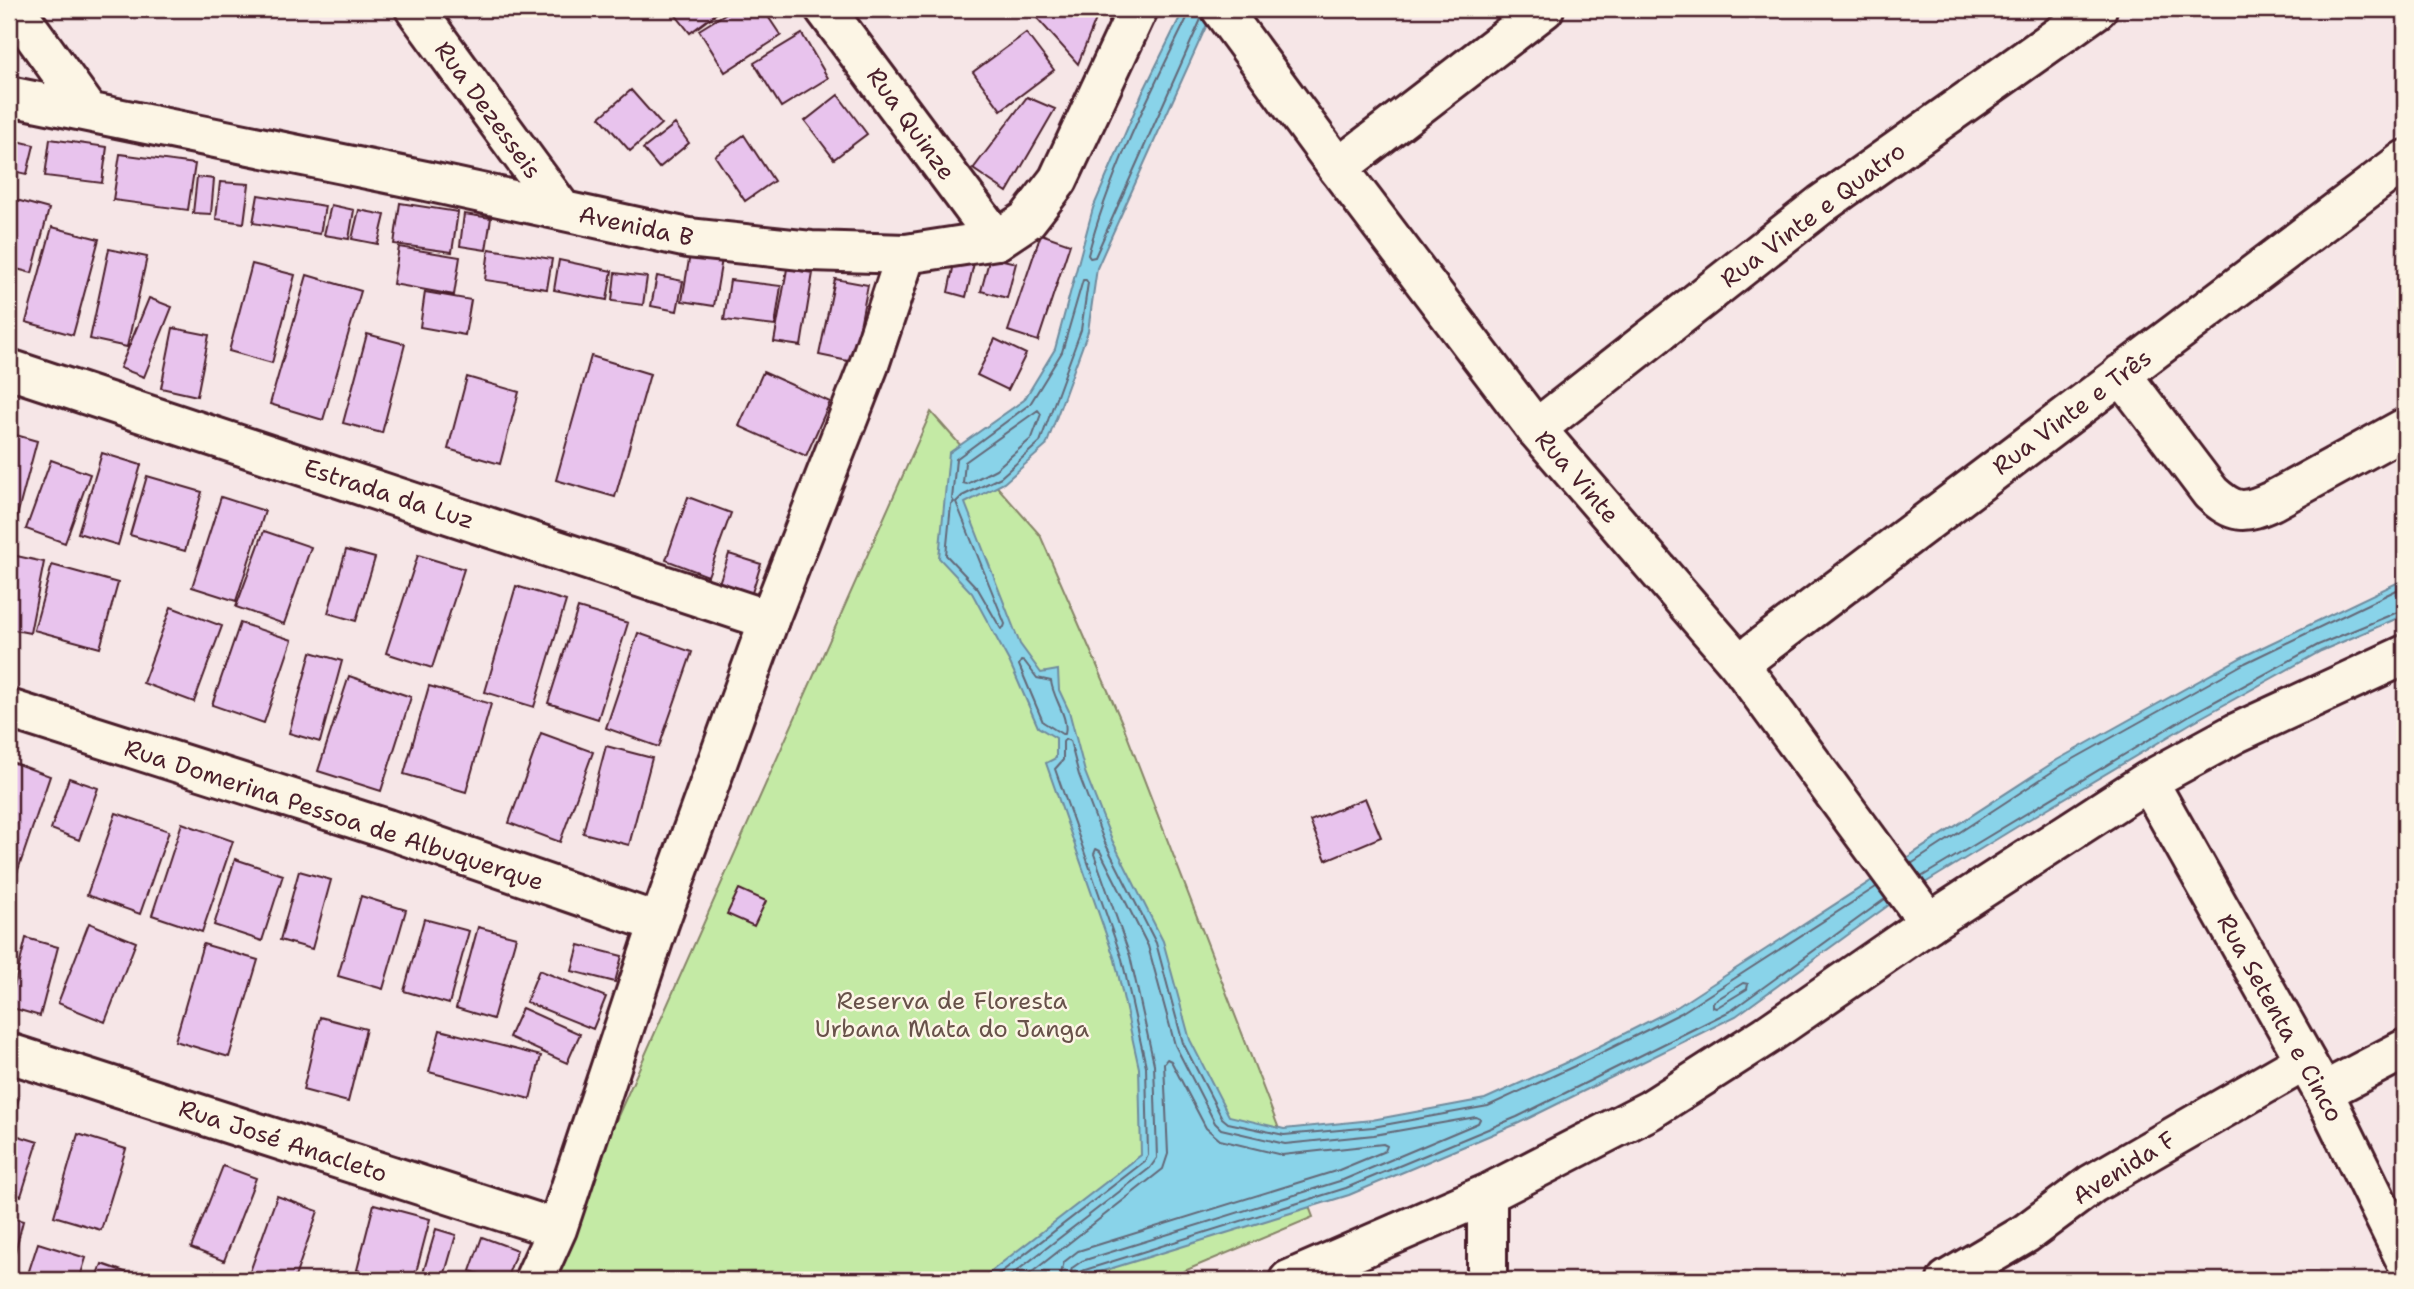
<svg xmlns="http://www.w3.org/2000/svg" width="2414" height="1289" font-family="'Shantell Sans',sans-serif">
	<rect width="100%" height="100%" fill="#f6e6e7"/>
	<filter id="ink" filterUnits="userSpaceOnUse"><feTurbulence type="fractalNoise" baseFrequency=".0143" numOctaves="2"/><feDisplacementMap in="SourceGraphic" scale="14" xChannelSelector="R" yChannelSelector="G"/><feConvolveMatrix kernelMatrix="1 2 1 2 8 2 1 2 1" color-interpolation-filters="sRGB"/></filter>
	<g filter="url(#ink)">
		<path fill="#c4eaa5" stroke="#878468" stroke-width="2" d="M931,412l109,123 83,190 190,492 -150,63h-618z"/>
		<path fill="#89d3e9" stroke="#708b9d" stroke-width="2" d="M1184,9h30l-117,259 -9,63 -42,115 -42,37 -39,20 55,141 21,29 17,-3 1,20 10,21 16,61 26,66 52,103 27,99 39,76 55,13 88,-9 113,-21 91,-41 101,-51 380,-247 185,-103 163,-78v36l-84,36 -128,71 -165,98 -139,85 -153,111 -217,107 -170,72 -262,81 -7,4h-96l2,-5 155,-120 -2,-87 -24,-108 -69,-197 10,-5v-20l-18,-11 -28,-64 -38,-70 -33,-35 10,-105 75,-53 31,-51 38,-141 49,-114z"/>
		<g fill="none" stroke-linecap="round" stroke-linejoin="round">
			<path stroke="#636777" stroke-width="2" d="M1190,9l-1,5c-38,78 -79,157 -101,241l2,3 5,-1 107,-240
				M1083,280h3l2,3 -7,47 -41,112 -39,35 -39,19 -6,6 49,122 -1,3 -3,2 -23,-40 -32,-34 5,-50 3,-3 -2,-3 4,-40 74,-55 32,-52z
				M1038,410l3,4 -9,24 -36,31 -29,15 -4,-1 2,-21z
				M1021,661l4,1 12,16 14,3c2,18 18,35 14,53h-3l-19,-12 -24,-57z
				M1911,864l150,-98 184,-103 160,-77
				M1921,877l269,-162 128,-70 87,-36
				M1743,983l5,1 -1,5 -31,19 -3,-1v-5z
				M991,1280l154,-119 3,-6 -2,-89 -24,-107 -67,-190 8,-9v-18l2,-3 5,2 9,34 25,66 52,102 27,100 39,75 6,5 56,12 89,-8 115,-21 91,-42 102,-51 195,-126
				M1005,1280l145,-112 7,-10 -3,-94 -24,-108 -36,-102 2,-5 4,2 48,95 27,99 40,78 6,6 64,15 89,-9 102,-18 4,2 -2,4 -135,57 -261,81 -10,7 -3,12
				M1022,1280l141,-111 5,-15 -4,-91 3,-4 4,2 35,67 14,12 62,15 101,-11 4,2 -2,5 -46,19 -261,81 -14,11 -5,18
				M1078,1280l1,-7 6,-3 261,-82 171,-71 215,-107 153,-111"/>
		</g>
		<path fill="#e8c3ed" stroke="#4a1f2b" stroke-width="2" d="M671,9h51l-32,24z
			M733,9h30l18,27 -56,36 -26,-42z
			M1029,9h71l-22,55z
			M1026,33l28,37 -53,40 -28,-38z
			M802,34l26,44 -47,29 -27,-44z
			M631,90l30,34 -31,27 -30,-34z
			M838,95l29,39 -33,25 -29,-38z
			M1027,97l28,12 -48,83 -34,-23z
			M675,124l14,19 -30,25 -16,-19z
			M744,135l30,46 -29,20 -30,-45z
			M9,139l25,6 -7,29 -18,-4z
			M50,139l57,8 -5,36 -57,-7z
			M120,154l75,10 -7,46 -75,-10z
			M197,177l17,2 -3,35 -18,-1z
			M220,182l29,2 -5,39 -28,-4z
			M258,195l67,11 -5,28 -67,-11z
			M9,198l40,11 -17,64 -23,-6z
			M400,203l58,9 -6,40 -58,-8z
			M331,205l23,5 -5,29 -25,-4z
			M359,210l26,5 -7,29 -26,-5z
			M464,214l27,4 -5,32 -26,-4z
			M52,227l47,12 -26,96 -47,-13z
			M1041,234l29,10 -32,97 -30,-10z
			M399,247l61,10 -6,38 -61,-11z
			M109,249l38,8 -20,90 -37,-8z
			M489,249l63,10 -5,30 -62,-9z
			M690,254l32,5 -8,47 -32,-5z
			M956,254l19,5 -9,38 -18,-5z
			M990,257l26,6 -9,35 -26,-7z
			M559,260l53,11 -5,29 -53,-10z
			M252,264l43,11 -23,88 -43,-12z
			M787,269l26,4 -12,73 -27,-4z
			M615,273l32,4 -4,28 -31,-4z
			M307,275l54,16 -38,129 -53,-16z
			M657,276l26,5 -6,30 -26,-5z
			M835,279l33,6 -15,77 -34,-7z
			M730,280l51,6 -6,40 -51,-6z
			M425,292l46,8 -6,35 -45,-8z
			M149,298l23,9 -28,70 -24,-9z
			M173,328l36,7 -12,61 -36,-8z
			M367,334l38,10 -23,89 -39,-10z
			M995,339l31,15 -18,36 -31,-15z
			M591,356l59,18 -35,123 -59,-17z
			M763,372l67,30 -24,54 -67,-30z
			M467,377l52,15 -19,72 -52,-15z
			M9,433l28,8 -24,90 -4,-1z
			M102,453l39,12 -23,80 -40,-12z
			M51,460l39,14 -25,69 -39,-14z
			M147,476l55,16 -17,59 -55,-16z
			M221,497l44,14 -29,90 -44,-14z
			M688,497l43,16 -23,63 -42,-16z
			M264,531l47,16 -27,77 -48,-17z
			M346,550l29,8 -19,63 -28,-8z
			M729,554l32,10 -11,35 -33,-10z
			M12,555l32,7 -14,71 -21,-4v-57z
			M418,555l46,14 -32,99 -46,-15z
			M52,565l66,18 -18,65 -66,-18z
			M516,586l50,15 -32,106 -49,-15z
			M171,607l51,19 -28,76 -51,-19z
			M578,608l50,15 -30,96 -50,-16z
			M240,623l52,17 -28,83 -52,-18z
			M638,633l54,19 -33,95 -53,-19z
			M311,652l31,9 -22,81 -31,-9z
			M349,676l62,21 -30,94 -63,-20z
			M429,686l62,18 -25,88 -62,-18z
			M541,733l52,19 -33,90 -51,-19z
			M606,746l46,12 -23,87 -46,-12z
			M9,761l41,15 -34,100 -7,-3z
			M69,778l29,10 -19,52 -28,-11z
			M1365,798l16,39 -55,23 -16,-39z
			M116,813l53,18 -29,83 -53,-19z
			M182,823l51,18 -31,91 -50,-17z
			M235,859l48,16 -21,66 -48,-16z
			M299,871l32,9 -19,69 -32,-9z
			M739,889l27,12 -12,25 -27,-12z
			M361,896l45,14 -23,79 -45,-13z
			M424,919l45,12 -20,73 -45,-13z
			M89,923l47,19 -31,80 -47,-19z
			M478,927l38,10 -23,82 -37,-11z
			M26,938l32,9 -18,69 -31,-9z
			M203,944l55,16 -29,97 -54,-16z
			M579,945l43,11 -7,26 -43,-11z
			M539,970l67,27 -13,32 -67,-27z
			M522,1008l58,26 -13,29 -58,-26z
			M320,1017l46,12 -18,73 -45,-12z
			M440,1030l101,26 -11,43 -101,-27z
			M9,1095l10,3 -10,29z
			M12,1134l26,8 -17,54 -12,-4v-48z
			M78,1134l48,15 -25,81 -47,-14z
			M223,1166l33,12 -32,83 -33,-13z
			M277,1196l41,15 -24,69h-47z
			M374,1204l56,15 -16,61h-18l-39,-10z
			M9,1217l14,4 -14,55z
			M436,1229l20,6 -13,45h-22z
			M482,1237l35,13 -11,30h-7l-29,-9z
			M38,1243l48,15 -7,22h-53z
			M102,1264l43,15v1h-49z"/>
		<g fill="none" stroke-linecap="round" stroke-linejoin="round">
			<defs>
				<path id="street" d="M15,9l74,103
					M415,9l147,201
					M825,9l172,231
					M9,96l417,85 262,57 123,13 95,3
					M1338,168l206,-159
					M2121,374l90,119c23,21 33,21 61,8l133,-73
					M1536,429l286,-225 275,-195
					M1739,664l666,-504
					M9,709l378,120 272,94
					M9,1053l548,176
					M2323,1092l82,167
					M1487,1194v86
					M534,1280l23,-51 102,-306 110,-303
					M1289,1280l198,-86 163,-84 117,-75 162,-112
					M1947,1280l78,-46 67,-50 213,-123"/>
				<path id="secondary" d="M1221,9l117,159 198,261 203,235 190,259 219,-142 88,-48 169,-78
					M9,369l760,251 100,-255 37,-111 91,-14 30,-20 31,-40 80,-171
					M2148,781l175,311 82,-43"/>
			</defs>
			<use href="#street" stroke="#4a1f2b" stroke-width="44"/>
			<use href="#secondary" stroke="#4a1f2b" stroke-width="44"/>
			<use href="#street" stroke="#fcf5e5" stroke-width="38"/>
			<use href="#secondary" stroke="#fcf5e5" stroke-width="38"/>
		</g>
	</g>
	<g text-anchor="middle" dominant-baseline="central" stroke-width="5" stroke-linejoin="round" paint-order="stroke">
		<g font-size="24" fill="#4a1f2b" stroke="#fcf5e5">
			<text transform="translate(488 110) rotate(54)">Rua Dezesseis</text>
			<text transform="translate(911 124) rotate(54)">Rua Quinze</text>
			<text transform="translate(1813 215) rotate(-37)">Rua Vinte e Quatro</text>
			<text transform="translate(636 226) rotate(12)">Avenida B</text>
			<text transform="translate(2072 412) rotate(-37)">Rua Vinte e Três</text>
			<text transform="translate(1577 477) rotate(49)">Rua Vinte</text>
			<text transform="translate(389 494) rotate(18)">Estrada da Luz</text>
			<text transform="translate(334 815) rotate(18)">Rua Domerina Pessoa de Albuquerque</text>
			<text transform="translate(2280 1018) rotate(61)">Rua Setenta e Cinco</text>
			<text transform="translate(283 1141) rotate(18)">Rua José Anacleto</text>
			<text transform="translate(2124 1168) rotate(-32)">Avenida F</text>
		</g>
		<g font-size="24" fill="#68524a" stroke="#fcf5e5">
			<text x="952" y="1001">Reserva de Floresta<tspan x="952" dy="28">Urbana Mata do Janga</tspan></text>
		</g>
	</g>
	<rect width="2414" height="1289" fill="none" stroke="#fcf5e5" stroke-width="35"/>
	<rect x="18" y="18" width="2379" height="1254" fill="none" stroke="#4a1f2b" stroke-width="2.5" filter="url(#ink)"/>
</svg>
